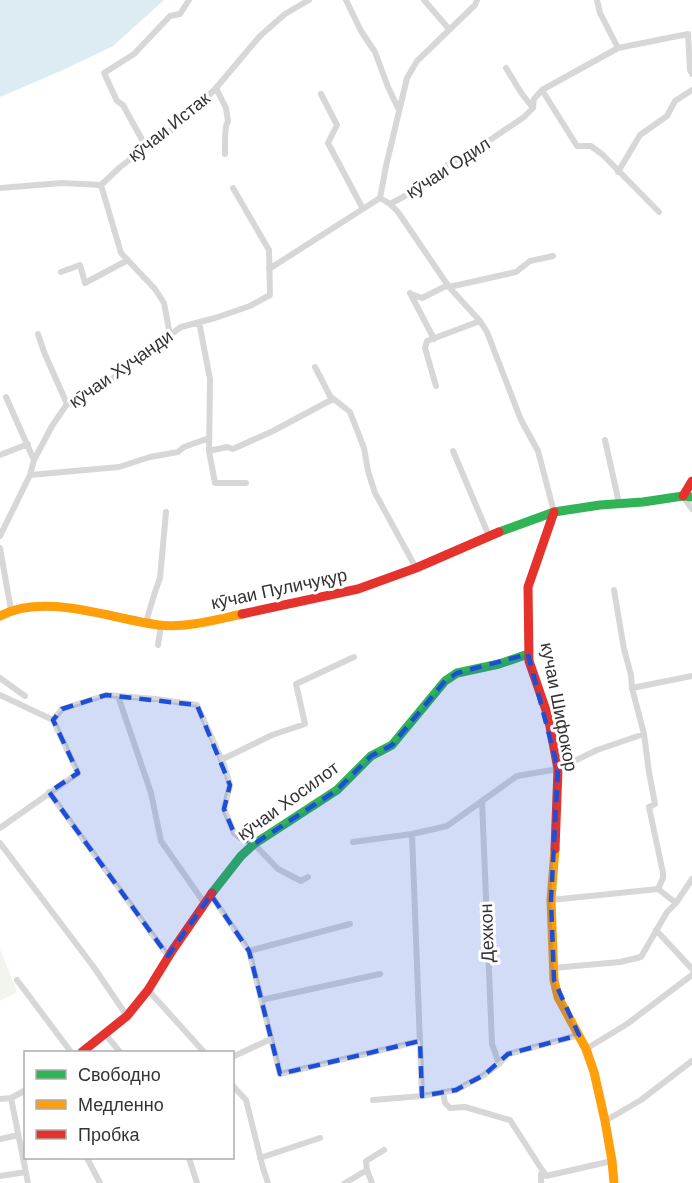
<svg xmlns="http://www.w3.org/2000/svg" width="692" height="1183" font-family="Arial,sans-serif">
	<rect width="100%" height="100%" fill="#fff"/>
	<path fill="#f1f5ed" d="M0,949l17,43 -17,9z"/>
	<path fill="#ddebf3" d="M0,0h164l-51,46 -50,24 -63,27z"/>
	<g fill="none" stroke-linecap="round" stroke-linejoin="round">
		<path stroke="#d7d7d7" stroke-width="6" d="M346,0l15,31 14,21 13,35 11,23
			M424,0l25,29
			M477,0l-2,5 -58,56 -10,17 -21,88 -6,32 10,6 8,8 51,75 31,34 7,11 34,88 17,31 16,61
			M597,0l3,13 18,35
			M506,68l16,26 11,14
			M216,88l10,20 2,13 -2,5 -1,11v17
			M542,90l35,56h14l12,9 56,57
			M321,94l16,31 -9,18 35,66
			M146,147l-23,-42 -6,-4 -13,-28 30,-19 36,-38 10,-2 9,-14
			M618,172l22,-37 27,-19 8,-15 17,-11
			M101,185l20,68 34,36 9,14 6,32
			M0,188l62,-5 39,2 18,-17 27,-21 30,-20 40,-39 44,-52 25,-22 24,-14
			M390,204l37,-20 17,-17 43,-25 37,-25 9,-9 1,-9 8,-9 76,-42 70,-14 2,36 2,4
			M269,269l111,-71
			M61,272l19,-7 5,18 43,-23
			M449,287l67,-15 14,-11 23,-5
			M410,293l24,46
			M411,294l11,4 26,-13
			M199,322l11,57 -1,72 6,32h31
			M38,334l6,18 23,52
			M315,367l15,29 20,16 14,36 4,23 7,22 41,75
			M436,386l-11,-38 2,-7 53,-20
			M6,397l28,63
			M605,440l14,63
			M209,451l18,-4 6,2 40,-18 60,-32
			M453,451l36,85
			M0,455l28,-11
			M30,475l89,-8 31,-10 28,-5 6,-5 25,-9
			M683,496l9,13
			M0,536l30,-61 4,-15 18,-34 15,-22 40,-21 22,-18 52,-38 34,-9 35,-12 20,-11 -1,-45 -36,-62
			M0,548l11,62
			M146,622l9,-30 5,-14 6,-66
			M158,645l3,-20
			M0,678l25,18
			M632,688l60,-12
			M0,695l53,25 25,53 -78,55
			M118,696l33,97 10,48 44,63
			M53,720l9,-11 44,-14 50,4 41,6 27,60 6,20 -6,24 10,24 6,5 14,6 24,25 23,12 7,-4
			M221,760l51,-25 33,-11 -9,-40 58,-27
			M49,792l119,164
			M482,801l10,243 7,20
			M412,834l10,262
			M353,842l59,-8 35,-8 70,-50 41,-7 39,-19 47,-16
			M0,843l93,123 34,50
			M658,889l18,14
			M211,895l38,56 31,123 140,-33
			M551,900l107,-11 5,-11v-5l-14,-66 6,-3 -6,-32 -5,-38 -12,-46 -1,-13 -7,-26 -10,-59
			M656,930l36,39
			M249,951l101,-27
			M553,968l67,-6 21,-5 26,-45 9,-9 16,-24
			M17,980l54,72
			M148,990l56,62
			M261,1000l119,-26
			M105,1034l15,18
			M586,1049l41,-25 65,-49
			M232,1057l39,-18
			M232,1085l14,15 17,68 5,15
			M443,1092l2,11 5,5 15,-1 45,13 36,56 66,-15
			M11,1098l17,85
			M0,1099l11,-1 15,-8
			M373,1100l49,-4 34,-6 28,-15 15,-11 9,-10 71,-19
			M605,1121l36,-21 51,-39
			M0,1139l18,-4
			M87,1158l13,25
			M189,1158l8,25
			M260,1158l60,-20
			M367,1170l-1,-9 18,-11
			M0,1176l26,-4
			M345,1183l22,-13 5,13
			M541,1183v-9l3,-2"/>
		<path stroke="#30b455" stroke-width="9" d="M499,532l55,-20 46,-7 43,-3 40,-6 9,1
			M212,893l29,-37 13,-12 83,-54 34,-34 21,-11 53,-64 12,-8 42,-9 29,-10"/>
		<path stroke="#ff9f0a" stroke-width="9" d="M0,616c45,-24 111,3 159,9 27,3 56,-5 83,-11
			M555,849l-4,51 3,80 4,17 28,52 8,23 11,49 7,40 2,22"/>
		<path stroke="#e5322d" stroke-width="9" d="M683,496l9,-15
			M554,512l-26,75 1,74 19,55 10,53 -3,80
			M242,614l116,-25 58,-21 83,-36
			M82,1052l45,-36 21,-26 24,-39 40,-58"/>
	</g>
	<path fill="#1d4ed8" fill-opacity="0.2" stroke="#1d4ed8" stroke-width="4.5" stroke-dasharray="12 8" stroke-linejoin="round" d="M528,654l30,115 -7,131 3,80 25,55 -71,19 -24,21 -28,15 -34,6 -2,-55 -140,33 -31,-123 -38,-56 -43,61 -119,-164 29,-19 -25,-53 9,-11 44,-14 91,10 33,80 -6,24 10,24 20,11 83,-54 34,-34 21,-11 53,-64 12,-8z"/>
	<g text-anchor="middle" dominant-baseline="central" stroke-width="6" stroke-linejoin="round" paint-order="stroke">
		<g font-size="18" fill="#333" stroke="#fff">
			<text transform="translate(169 127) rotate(-39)">кӯчаи Истак</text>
			<text transform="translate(448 168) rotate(-33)">кӯчаи Одил</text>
			<text transform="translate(121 369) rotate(-35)">кӯчаи Хуҷанди</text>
			<text transform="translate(279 589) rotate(-12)">кӯчаи Пуличуқур</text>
			<text transform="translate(559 707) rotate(79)">кучаи Шифокор</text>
			<text transform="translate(288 801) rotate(-36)">кӯчаи Хосилот</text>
			<text transform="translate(487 933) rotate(-92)">Дехкон</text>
		</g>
	</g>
	<rect x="24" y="1051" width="210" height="108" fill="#ffffff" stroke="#adadad" stroke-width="1.5"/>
	<rect x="36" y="1070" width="30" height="9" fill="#30b455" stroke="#adadad" stroke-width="1.5"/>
	<text x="78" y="1081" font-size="18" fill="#333333">Свободно</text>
	<rect x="36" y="1100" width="30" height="9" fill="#ff9f0a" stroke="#adadad" stroke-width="1.5"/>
	<text x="78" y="1111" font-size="18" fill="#333333">Медленно</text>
	<rect x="36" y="1130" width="30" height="9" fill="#e5322d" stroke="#adadad" stroke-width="1.5"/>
	<text x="78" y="1141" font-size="18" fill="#333333">Пробка</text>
</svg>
